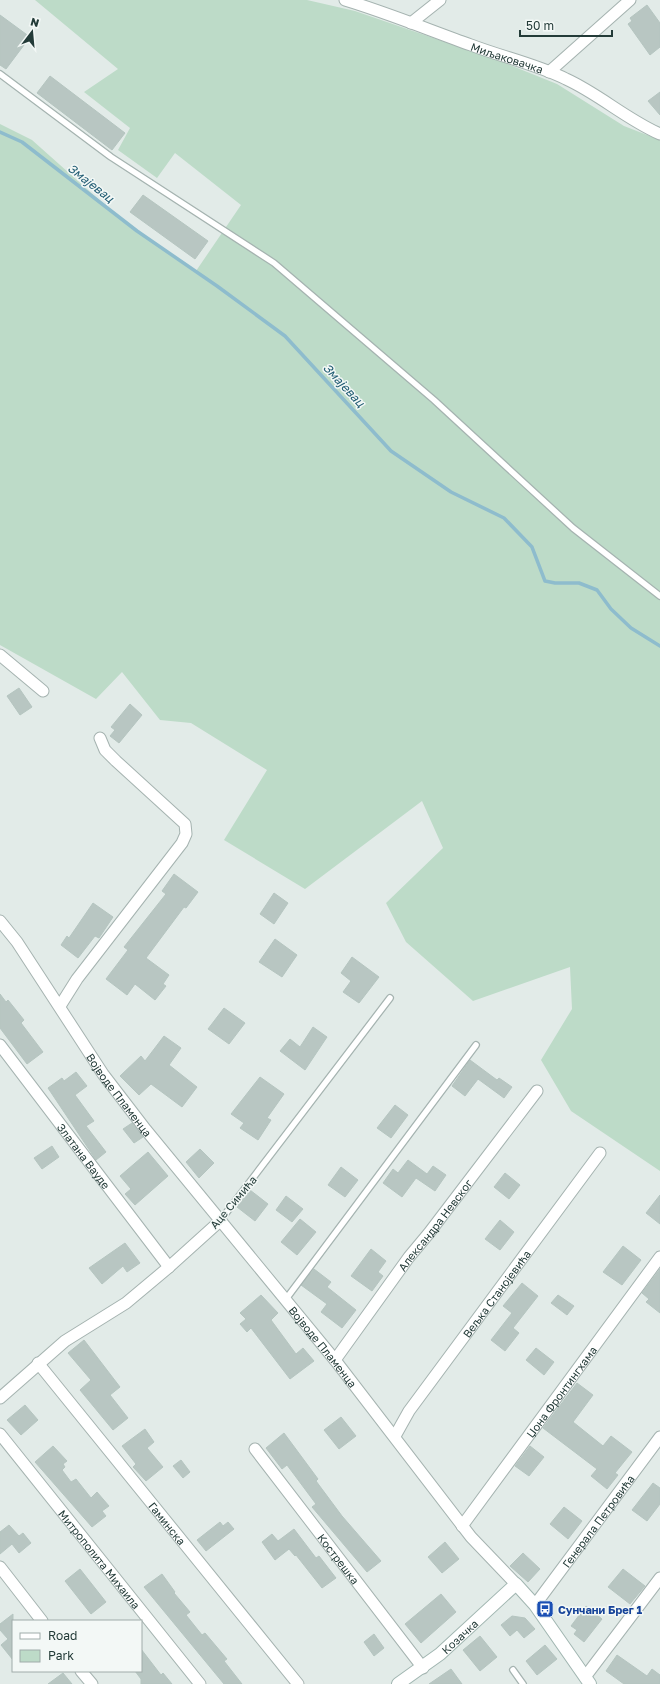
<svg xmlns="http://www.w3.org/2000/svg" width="660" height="1684" font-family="'Golos Text',sans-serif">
	<rect width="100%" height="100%" fill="#e2ebe8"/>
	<path fill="#bddbc8" d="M35,0h272l48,11 145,50 57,23 67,42 36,14v1031l-89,-60 -30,-51 31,-51 -2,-42 -97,34 -67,-59 -20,-39 57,-55 -21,-47 -117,88 -81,-49 43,-70 -76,-47 -31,-3 -38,-48 -26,27 -96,-54v-521l32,16 92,82 72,49 45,-66 -66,-52 -18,25 -39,-28 12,-22 -46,-36 34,-23z"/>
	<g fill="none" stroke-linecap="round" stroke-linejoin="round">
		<path stroke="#8ebccd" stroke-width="3.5" d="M0,132l22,10 115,89 80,55 68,50 106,115 60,41 53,26 28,29 13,34 10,2h24l18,7 14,19 20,19 29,18"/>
	</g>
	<path fill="#b8c6c2" stroke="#b5c5c0" d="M647,5l13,18v24l-10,8 -22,-31 4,-3 -2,-3z
		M0,15l30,22 -24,32 -6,-4z
		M50,76l75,57 -13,17 -75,-57z
		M660,92v23l-12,-14z
		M143,195l65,46 -13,18 -65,-47z
		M19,688l13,19 -12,8 -13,-19z
		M130,704l12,11 -23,28 -9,-7 5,-6 -4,-3z
		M174,874l24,18 -12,16 -2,-1 -38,51 23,17 -6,9 3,2 -11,14 -20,-16 -8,11 -21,-16 22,-29 -4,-3 42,-53 -4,-3z
		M274,893l14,10 -14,21 -14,-10z
		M93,903l20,14 -14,21 -4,-2 -17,22 -17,-13 6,-9 2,2z
		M275,939l22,16 -15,22 -23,-15z
		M352,957l27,20 -20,26 -16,-11 8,-11 -10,-8z
		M0,994l6,8 2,-2 16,20 -3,3 22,29 -16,12 -27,-36z
		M224,1008l21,15 -16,21 -21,-15z
		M313,1027l14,10 -22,33 -25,-19 10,-12 10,8z
		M164,1036l17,12 -12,17 28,22 -15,20 -31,-23 -12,11 -19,-19 21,-20 4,5z
		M470,1060l27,20 2,-2 13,9 -8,11 -26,-19 -13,17 -13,-10z
		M76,1072l11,14 -12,9 19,26 -8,5 20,26 -10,8 -48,-72 14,-10 2,3z
		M260,1077l24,17 -17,24 4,2 -13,20 -18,-12 4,-5 -13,-9z
		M395,1105l13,10 -17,23 -14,-10z
		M132,1123l11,14 -9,6 -11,-14z
		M52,1146l7,11 -17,12 -8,-11z
		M200,1149l14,14 -15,15 -13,-16z
		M148,1152l20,24 -33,29 -10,-11 6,-5 -11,-13z
		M408,1160l19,14 6,-8 13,9 -11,16 -19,-13 -14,19 -19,-14 10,-14 5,4z
		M341,1167l17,13 -13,17 -17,-12z
		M505,1173l15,12 -11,14 -15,-12z
		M250,1190l18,14 -13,17 -18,-14z
		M660,1195v29l-14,-11z
		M286,1196l17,13 -11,13 -16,-12z
		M300,1219l16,13 -19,23 -16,-13z
		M500,1220l14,12 -14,18 -15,-11z
		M125,1243l15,20 -13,9 -4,-6 -21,18 -13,-16z
		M623,1246l18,14 -19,25 -19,-13z
		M371,1249l15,12 -8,11 5,4 -11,15 -21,-15z
		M314,1269l17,13 -4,5 29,23 -14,18 -21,-16 6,-8 -26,-19z
		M660,1269v44l-14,-11 3,-3 -7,-6z
		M522,1283l16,13 -25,32 6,5 -14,18 -14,-11 21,-27 -9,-7z
		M261,1295l17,18 -7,7 25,34 7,-6 11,13 -24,18 -39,-51 -4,4 -7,-8 6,-5 -6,-6z
		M558,1295l16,11 -7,9 -16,-12z
		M84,1340l36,47 -10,8 18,23 -15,12 -33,-40 11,-10 -23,-27z
		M536,1348l18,14 -10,13 -18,-15z
		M577,1383l16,12 -20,27 30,24 8,-10 21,16 -17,21 3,2 -11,14 -16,-13 6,-7 -54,-41z
		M25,1405l13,15 -17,15 -14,-15z
		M341,1417l15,19 -17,13 -15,-19z
		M145,1429l9,13 -7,6 16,19 -17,14 -13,-14 3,-3 -14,-18z
		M284,1433l34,46 -2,2 26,35 39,45 -14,11 -55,-65 4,-3 -29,-39 -5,4 -16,-21z
		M53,1446l14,15 -4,3 2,3 -3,3 9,12 5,-3 15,19 6,-6 12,14 -7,5 4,5 -14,11 -57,-65z
		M530,1446l14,11 -15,19 -14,-10z
		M181,1460l9,12 -7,6 -10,-12z
		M653,1483l7,5v16l-13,17 -15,-11z
		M564,1507l18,14 -14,18 -18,-15z
		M220,1522l3,4 5,-4 6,7 -28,22 -9,-11z
		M9,1525l10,11 4,-3 8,10 -12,10 -7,-9 -12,10v-22z
		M294,1529l22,29 3,-2 17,22 -14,10 -26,-33 -1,1 -6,-7 -14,11 -13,-18 10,-8 6,7z
		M445,1542l14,17 -17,14 -14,-16z
		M523,1553l17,16 -12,13 -18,-16z
		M80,1569l26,33 -15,12 -26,-33z
		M623,1569l22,17 -15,18 -22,-17z
		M162,1574l13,18 -1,1 16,19 -4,3 16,20 3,-2 22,26 -3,2 18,23h-18l-80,-97z
		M441,1594l15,18 -35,31 -16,-19z
		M586,1606l16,13 -18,23 -10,-8 3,-4 -6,-4z
		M13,1614v46l-12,-15 7,-6 -8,-9v-6z
		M512,1616l13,2 10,11 -11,9 -7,-8 -7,6 -9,-11z
		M374,1634l10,14 -10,8 -10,-14z
		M480,1636l17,21 -17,14 -17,-21z
		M545,1645l12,14 -20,16 -11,-14z
		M141,1649l20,26 2,-2 9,11h-31v-5l-6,-8h6z
		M617,1655l30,21 5,-7 8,6v9h-36l-18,-13z
		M451,1669l11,15h-33z
		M63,1673l9,11h-24z"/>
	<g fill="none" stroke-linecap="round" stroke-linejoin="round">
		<defs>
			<path id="lane" d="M0,74l111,83 163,106 160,137 139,128 87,68
				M220,1221l170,-223
				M286,1299l190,-254
				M513,1670l10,14"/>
			<g id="street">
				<path id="s1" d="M345,0c43,13 84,30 126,45 31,12 65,19 95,34 33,15 60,40 94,55"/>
				<path d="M411,23l29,-23"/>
				<path d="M549,72l81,-72"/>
				<path d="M0,655l43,36"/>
				<path id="s2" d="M0,921l17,21 86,132 43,56 189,230 136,177 45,47"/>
				<path d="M60,1006l17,-27 105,-136 4,-9 -1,-10 -69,-63 -11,-11 -5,-12"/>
				<path id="s3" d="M0,1045l169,222"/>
				<path id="s4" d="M335,1360l74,-103 20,-24 108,-142"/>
				<path id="s5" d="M38,1363l260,321"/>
				<path d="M0,1398l65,-57 61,-38 43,-36 51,-46"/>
				<path id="s6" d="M0,1434l200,250"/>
				<path id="s7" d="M395,1436l14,-25 191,-258"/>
				<path id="s8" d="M255,1449l168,219"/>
				<path id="s9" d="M462,1526l198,-269"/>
				<path d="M0,1567l42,54"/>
				<path id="s10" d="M535,1605l125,-168"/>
				<path d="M81,1671l11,13"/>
				<path d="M585,1677l75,-99"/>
			</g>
			<g id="secondary">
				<path id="s11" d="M398,1684l42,-30 76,-70 19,21 55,79"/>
			</g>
		</defs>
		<use href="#lane" stroke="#a5b3b0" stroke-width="8"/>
		<use href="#street" stroke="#a5b3b0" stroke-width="13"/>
		<use href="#secondary" stroke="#a1b6b1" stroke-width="14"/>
		<use href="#lane" stroke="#fff" stroke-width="5.5"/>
		<use href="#street" stroke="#fff" stroke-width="11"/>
		<use href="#secondary" stroke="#fff" stroke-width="12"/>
	</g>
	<defs>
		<symbol id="bus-square" viewBox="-11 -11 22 22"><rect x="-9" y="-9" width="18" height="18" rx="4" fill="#1a4fb4" stroke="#f3f8f6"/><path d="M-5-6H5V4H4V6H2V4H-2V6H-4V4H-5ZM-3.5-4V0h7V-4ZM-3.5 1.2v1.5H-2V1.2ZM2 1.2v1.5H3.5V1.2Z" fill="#fff"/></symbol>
	</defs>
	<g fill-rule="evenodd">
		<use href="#bus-square" x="535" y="1599" width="20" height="20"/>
	</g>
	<g text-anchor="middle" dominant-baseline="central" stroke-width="3" stroke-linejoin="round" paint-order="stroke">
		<g font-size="11" fill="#233b38" stroke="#f3f8f6">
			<text stroke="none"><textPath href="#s1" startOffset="172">Миљаковачка</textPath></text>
			<text stroke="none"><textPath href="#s2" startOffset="211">Војводе Пламенца</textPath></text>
			<text stroke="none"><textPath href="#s3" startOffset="139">Златана Вауде</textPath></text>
			<text transform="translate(233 1202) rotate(-50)">Аце Симића</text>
			<text stroke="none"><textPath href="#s4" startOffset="168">Александра Невског</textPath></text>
			<text stroke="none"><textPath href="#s7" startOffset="175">Вељка Станојевића</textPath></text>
			<text stroke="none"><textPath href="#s2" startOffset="535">Војводе Пламенца</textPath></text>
			<text stroke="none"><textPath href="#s9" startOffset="167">Џона Фронтингхама</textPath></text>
			<text stroke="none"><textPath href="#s10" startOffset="105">Генерала Петровића</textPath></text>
			<text stroke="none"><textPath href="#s5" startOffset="206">Гаминска</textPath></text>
			<text stroke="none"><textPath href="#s8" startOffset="138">Кострешка</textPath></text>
			<text stroke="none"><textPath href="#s6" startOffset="160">Митрополита Михаила</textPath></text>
			<text stroke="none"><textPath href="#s11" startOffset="78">Козачка</textPath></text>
		</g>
		<g font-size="11" font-weight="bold" fill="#164399" stroke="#f3f8f6" text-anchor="start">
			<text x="558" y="1609">Сунчани Брег 1</text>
		</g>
		<g font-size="12" font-style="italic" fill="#215c73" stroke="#f3f8f6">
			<text transform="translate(91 183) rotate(38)">Змајевац</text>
			<text transform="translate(344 385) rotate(47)">Змајевац</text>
		</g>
	</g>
	<rect x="12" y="1620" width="130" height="52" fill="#f3f8f6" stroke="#a0acaa"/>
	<rect x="20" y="1633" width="20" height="6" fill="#ffffff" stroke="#a0acaa"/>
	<text x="48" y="1640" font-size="12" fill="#233b38">Road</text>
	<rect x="20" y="1650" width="20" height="12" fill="#bddbc8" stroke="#a0acaa"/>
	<text x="48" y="1660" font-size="12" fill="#233b38">Park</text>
	<g transform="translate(32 32) rotate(16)" stroke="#f3f8f6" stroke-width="3" paint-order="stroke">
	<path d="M0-3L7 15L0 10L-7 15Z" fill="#233b38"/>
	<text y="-6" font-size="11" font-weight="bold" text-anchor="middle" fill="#233b38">N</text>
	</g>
	<path d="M520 30v6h92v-6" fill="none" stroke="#233b38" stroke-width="2"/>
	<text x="526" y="30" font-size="12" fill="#233b38" stroke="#f3f8f6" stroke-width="3" paint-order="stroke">50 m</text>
</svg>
